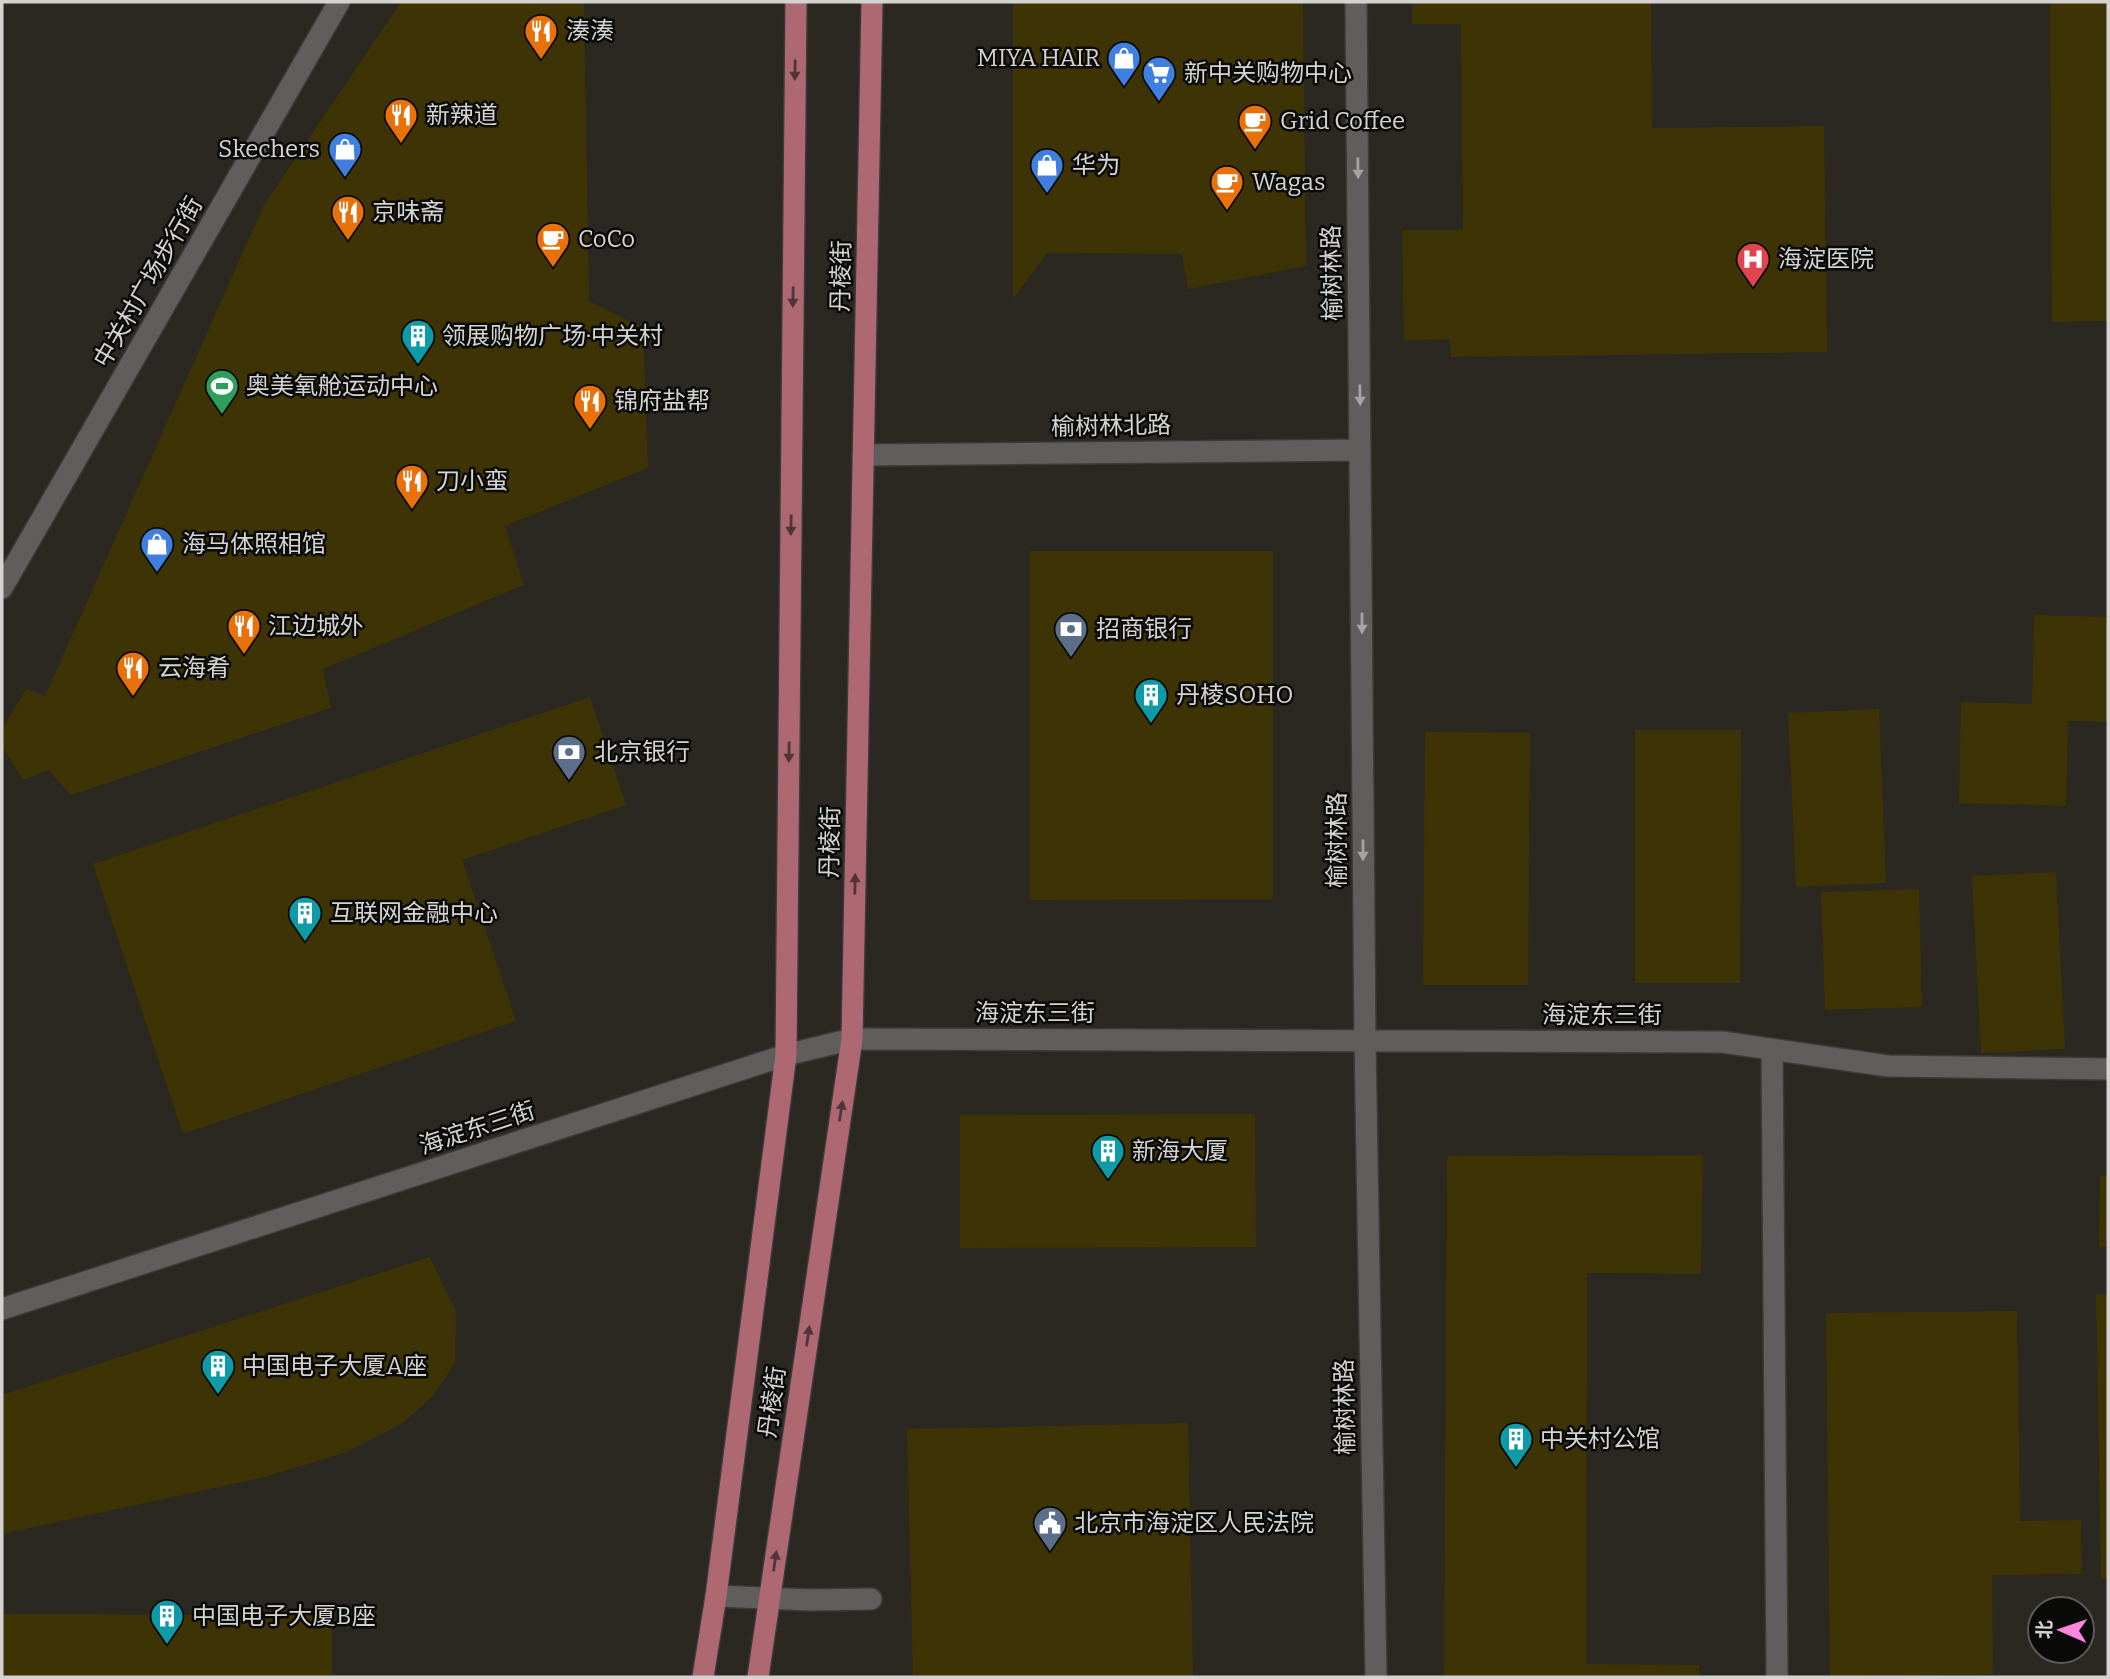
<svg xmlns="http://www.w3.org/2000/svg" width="2110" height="1679" font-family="Bitter,'Noto Sans SC',serif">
	<rect width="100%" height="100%" fill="#21201e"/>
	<path fill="#2a2820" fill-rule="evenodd" d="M2,2h2106v1675h-2106zM2040,1609h42v42h-42z"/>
	<path fill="#3e3305" d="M401,2h183l5,299 54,27 5,140 -143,58 19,59 -201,84 8,39 -260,87 -23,-25 -25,10 -21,-34v-16l24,-41 19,7 219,-491z
		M1013,2h290l3,264 -118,23 -6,-35 -135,-1 -34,46z
		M1412,2h239l1,126 172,-2 3,226 -376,5 -1,-18 -46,1 -2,-110h61l-2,-206h-49z
		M2050,2h58v319l-56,1z
		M1030,551h243v348l-243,1z
		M2034,615l74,2v105l-40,-1 -2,85 -107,-3 2,-101 71,2z
		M590,697l36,108 -164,55 54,161 -333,113 -90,-270z
		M1879,709l7,174 -90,4 -8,-174z
		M1635,730h106l-1,253h-105z
		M1425,732l105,1 -2,252h-105z
		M2056,872l9,177 -84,4 -9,-177z
		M1919,889l3,118 -97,3 -4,-118z
		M1255,1114l1,133 -296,1v-133z
		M1703,1155l-2,119 -114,-1 -1,391 113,1v12h-255l3,-521z
		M2100,1176h8v71h-9z
		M430,1257l26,54 -1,52 -22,33 -30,27 -59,30 -83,25 -259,56v-139z
		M2096,1294h12v284l-7,1z
		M2017,1311l3,210 61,-1 1,54 -90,1 1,99 -163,2 -4,-363z
		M1188,1423l5,254h-280l-6,-248z
		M2,1614l330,1v62h-330z"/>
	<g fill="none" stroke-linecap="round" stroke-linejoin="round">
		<defs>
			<path id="minor" d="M1356,2l9,1039 11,636
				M863,455l497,-5
				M2,588l337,-586
				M1772,1049l5,628
				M2,1309l784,-254 66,-16 870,3 166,24 220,3
				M716,1596l96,4 59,-1"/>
			<path id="major" d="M703,1677l13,-81 70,-541 10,-1053
				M758,1677l94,-638 20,-1037"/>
		</defs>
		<use href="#minor" stroke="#3b3a38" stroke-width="24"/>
		<use href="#major" stroke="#3b3a38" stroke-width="24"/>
		<use href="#minor" stroke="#5f5e5c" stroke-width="21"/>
		<use href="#major" stroke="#ae6872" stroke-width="21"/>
	</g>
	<defs><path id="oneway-solid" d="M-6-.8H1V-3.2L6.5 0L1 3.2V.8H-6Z" transform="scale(1.75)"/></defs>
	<g fill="#543438">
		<use href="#oneway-solid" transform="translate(795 70) rotate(91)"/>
		<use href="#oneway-solid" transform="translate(793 297) rotate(91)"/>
		<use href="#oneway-solid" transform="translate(791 525) rotate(91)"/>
		<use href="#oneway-solid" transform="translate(789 752) rotate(91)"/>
		<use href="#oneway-solid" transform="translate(855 884) rotate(-89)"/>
		<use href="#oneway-solid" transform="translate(841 1111) rotate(-81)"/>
		<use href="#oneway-solid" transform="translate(808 1336) rotate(-82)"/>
		<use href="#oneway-solid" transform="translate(775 1561) rotate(-82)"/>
	</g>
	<g fill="#a5a4a3">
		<use href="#oneway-solid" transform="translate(1358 168) rotate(89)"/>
		<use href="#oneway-solid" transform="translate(1360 395) rotate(89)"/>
		<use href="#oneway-solid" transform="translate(1362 623) rotate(90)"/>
		<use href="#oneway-solid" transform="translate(1363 850) rotate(90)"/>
	</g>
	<defs>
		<symbol id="restaurant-pin" viewBox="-11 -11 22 30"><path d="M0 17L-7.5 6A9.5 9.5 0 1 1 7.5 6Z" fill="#e8710a" stroke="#0a0a09"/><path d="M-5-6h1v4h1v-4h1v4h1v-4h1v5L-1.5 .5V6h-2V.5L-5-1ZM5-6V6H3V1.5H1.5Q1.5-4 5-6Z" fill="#fff"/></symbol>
		<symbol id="shop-pin" viewBox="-11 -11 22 30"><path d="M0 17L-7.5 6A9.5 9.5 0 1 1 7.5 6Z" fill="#3f7fe0" stroke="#0a0a09"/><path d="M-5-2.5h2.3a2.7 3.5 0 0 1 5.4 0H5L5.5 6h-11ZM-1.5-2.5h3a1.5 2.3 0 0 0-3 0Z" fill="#fff"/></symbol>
		<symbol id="supermarket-pin" viewBox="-11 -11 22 30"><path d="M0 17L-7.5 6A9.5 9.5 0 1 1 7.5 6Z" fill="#3f7fe0" stroke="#0a0a09"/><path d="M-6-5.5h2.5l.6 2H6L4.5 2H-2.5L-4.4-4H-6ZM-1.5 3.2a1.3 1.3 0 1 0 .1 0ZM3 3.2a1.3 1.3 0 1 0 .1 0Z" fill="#fff"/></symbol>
		<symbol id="cafe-pin" viewBox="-11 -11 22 30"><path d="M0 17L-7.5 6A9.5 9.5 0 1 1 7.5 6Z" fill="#e8710a" stroke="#0a0a09"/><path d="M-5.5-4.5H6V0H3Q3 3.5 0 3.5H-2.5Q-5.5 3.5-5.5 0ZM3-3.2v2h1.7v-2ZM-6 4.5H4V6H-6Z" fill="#fff"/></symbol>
		<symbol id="hospital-pin" viewBox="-11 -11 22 30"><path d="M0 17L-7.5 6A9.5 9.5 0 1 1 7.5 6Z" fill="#e0444e" stroke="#0a0a09"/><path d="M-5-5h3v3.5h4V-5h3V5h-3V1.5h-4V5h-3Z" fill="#fff"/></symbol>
		<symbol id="building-pin" viewBox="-11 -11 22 30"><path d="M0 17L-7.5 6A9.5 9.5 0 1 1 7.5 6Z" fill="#0f9aa8" stroke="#0a0a09"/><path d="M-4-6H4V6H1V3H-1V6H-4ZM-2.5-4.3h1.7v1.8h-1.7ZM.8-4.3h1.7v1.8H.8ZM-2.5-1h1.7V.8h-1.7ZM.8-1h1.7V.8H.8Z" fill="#fff"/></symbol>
		<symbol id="stadium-pin" viewBox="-11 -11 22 30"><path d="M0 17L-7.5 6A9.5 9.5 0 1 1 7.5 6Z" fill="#2e9e5b" stroke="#0a0a09"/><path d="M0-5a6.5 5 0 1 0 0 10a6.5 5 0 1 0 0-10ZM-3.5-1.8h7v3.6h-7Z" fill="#fff"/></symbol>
		<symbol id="bank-pin" viewBox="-11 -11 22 30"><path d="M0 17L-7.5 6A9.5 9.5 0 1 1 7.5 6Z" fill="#5c6f8a" stroke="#0a0a09"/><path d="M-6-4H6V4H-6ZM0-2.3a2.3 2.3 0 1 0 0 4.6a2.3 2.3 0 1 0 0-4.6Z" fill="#fff"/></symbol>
		<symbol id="civic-pin" viewBox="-11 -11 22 30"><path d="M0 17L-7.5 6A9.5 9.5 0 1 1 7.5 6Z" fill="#5c6f8a" stroke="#0a0a09"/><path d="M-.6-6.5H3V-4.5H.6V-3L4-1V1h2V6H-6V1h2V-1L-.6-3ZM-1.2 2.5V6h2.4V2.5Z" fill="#fff"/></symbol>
	</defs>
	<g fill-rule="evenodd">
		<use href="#restaurant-pin" x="522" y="12" width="38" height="52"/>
		<use href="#shop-pin" x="1105" y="39" width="38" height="52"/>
		<use href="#supermarket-pin" x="1140" y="54" width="38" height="52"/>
		<use href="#restaurant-pin" x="382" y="96" width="38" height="52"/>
		<use href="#cafe-pin" x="1236" y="102" width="38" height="52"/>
		<use href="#shop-pin" x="326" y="130" width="38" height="52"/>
		<use href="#shop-pin" x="1028" y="146" width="38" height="52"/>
		<use href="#cafe-pin" x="1208" y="163" width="38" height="52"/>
		<use href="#restaurant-pin" x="329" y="193" width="38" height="52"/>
		<use href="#cafe-pin" x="534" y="220" width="38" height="52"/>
		<use href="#hospital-pin" x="1734" y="240" width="38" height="52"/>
		<use href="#building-pin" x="399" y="317" width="38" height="52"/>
		<use href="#stadium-pin" x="203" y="367" width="38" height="52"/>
		<use href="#restaurant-pin" x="571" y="382" width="38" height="52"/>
		<use href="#restaurant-pin" x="393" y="462" width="38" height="52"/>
		<use href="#shop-pin" x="138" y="525" width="38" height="52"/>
		<use href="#restaurant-pin" x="225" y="607" width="38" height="52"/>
		<use href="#bank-pin" x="1052" y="610" width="38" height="52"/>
		<use href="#restaurant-pin" x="114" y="649" width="38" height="52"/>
		<use href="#building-pin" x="1132" y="676" width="38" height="52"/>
		<use href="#bank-pin" x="550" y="733" width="38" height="52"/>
		<use href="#building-pin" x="286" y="894" width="38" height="52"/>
		<use href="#building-pin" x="1089" y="1132" width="38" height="52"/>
		<use href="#building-pin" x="199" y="1347" width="38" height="52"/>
		<use href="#building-pin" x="1497" y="1420" width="38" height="52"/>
		<use href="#civic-pin" x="1031" y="1504" width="38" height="52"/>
		<use href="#building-pin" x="148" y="1597" width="38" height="52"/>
	</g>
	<g text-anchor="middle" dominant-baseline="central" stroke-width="5" stroke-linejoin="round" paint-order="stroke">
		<g font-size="24" fill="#d4d3d2" stroke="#0a0a09" text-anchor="start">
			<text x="566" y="31">湊湊</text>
			<text x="1100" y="58" text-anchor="end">MIYA HAIR</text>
			<text x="1184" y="73">新中关购物中心</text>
			<text x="426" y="115">新辣道</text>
			<text x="1280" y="121">Grid Coffee</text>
			<text x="320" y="149" text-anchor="end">Skechers</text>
			<text x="1072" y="165">华为</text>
			<text x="1252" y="182">Wagas</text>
			<text x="372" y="212">京味斋</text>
			<text x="578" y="239">CoCo</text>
			<text x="1778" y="259">海淀医院</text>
			<text x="442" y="336">领展购物广场·中关村</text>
			<text x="246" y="386">奥美氧舱运动中心</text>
			<text x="614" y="401">锦府盐帮</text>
			<text x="436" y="481">刀小蛮</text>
			<text x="182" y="544">海马体照相馆</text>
			<text x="268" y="626">江边城外</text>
			<text x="1096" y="629">招商银行</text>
			<text x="158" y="668">云海肴</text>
			<text x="1176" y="695">丹棱SOHO</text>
			<text x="594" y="752">北京银行</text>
			<text x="330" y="913">互联网金融中心</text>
			<text x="1132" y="1151">新海大厦</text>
			<text x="242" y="1366">中国电子大厦A座</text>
			<text x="1540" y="1439">中关村公馆</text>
			<text x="1074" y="1523">北京市海淀区人民法院</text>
			<text x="192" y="1616">中国电子大厦B座</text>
		</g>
		<g font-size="24" fill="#d4d3d2" stroke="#0a0a09">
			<text transform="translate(1332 273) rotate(-91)">榆树林路</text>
			<text transform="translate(841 276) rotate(-89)">丹棱街</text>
			<text transform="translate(148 282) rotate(-60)">中关村广场步行街</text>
			<text transform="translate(1111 426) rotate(-1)">榆树林北路</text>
			<text transform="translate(1337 840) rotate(-90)">榆树林路</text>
			<text transform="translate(830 842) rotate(-89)">丹棱街</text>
			<text x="1035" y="1013">海淀东三街</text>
			<text x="1602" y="1015">海淀东三街</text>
			<text transform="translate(477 1128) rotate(-18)">海淀东三街</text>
			<text transform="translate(772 1402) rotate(-82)">丹棱街</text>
			<text transform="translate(1345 1407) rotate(-91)">榆树林路</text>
		</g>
	</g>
	<rect width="2110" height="1679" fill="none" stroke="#d4d3d2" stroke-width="7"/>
	<g transform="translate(2061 1630) rotate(272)"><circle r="33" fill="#0a0a09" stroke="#5b5a59" stroke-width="2"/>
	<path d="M0-5L12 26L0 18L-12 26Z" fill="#fd86e1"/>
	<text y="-10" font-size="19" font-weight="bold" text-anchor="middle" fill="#d4d3d2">北</text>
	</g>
</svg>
